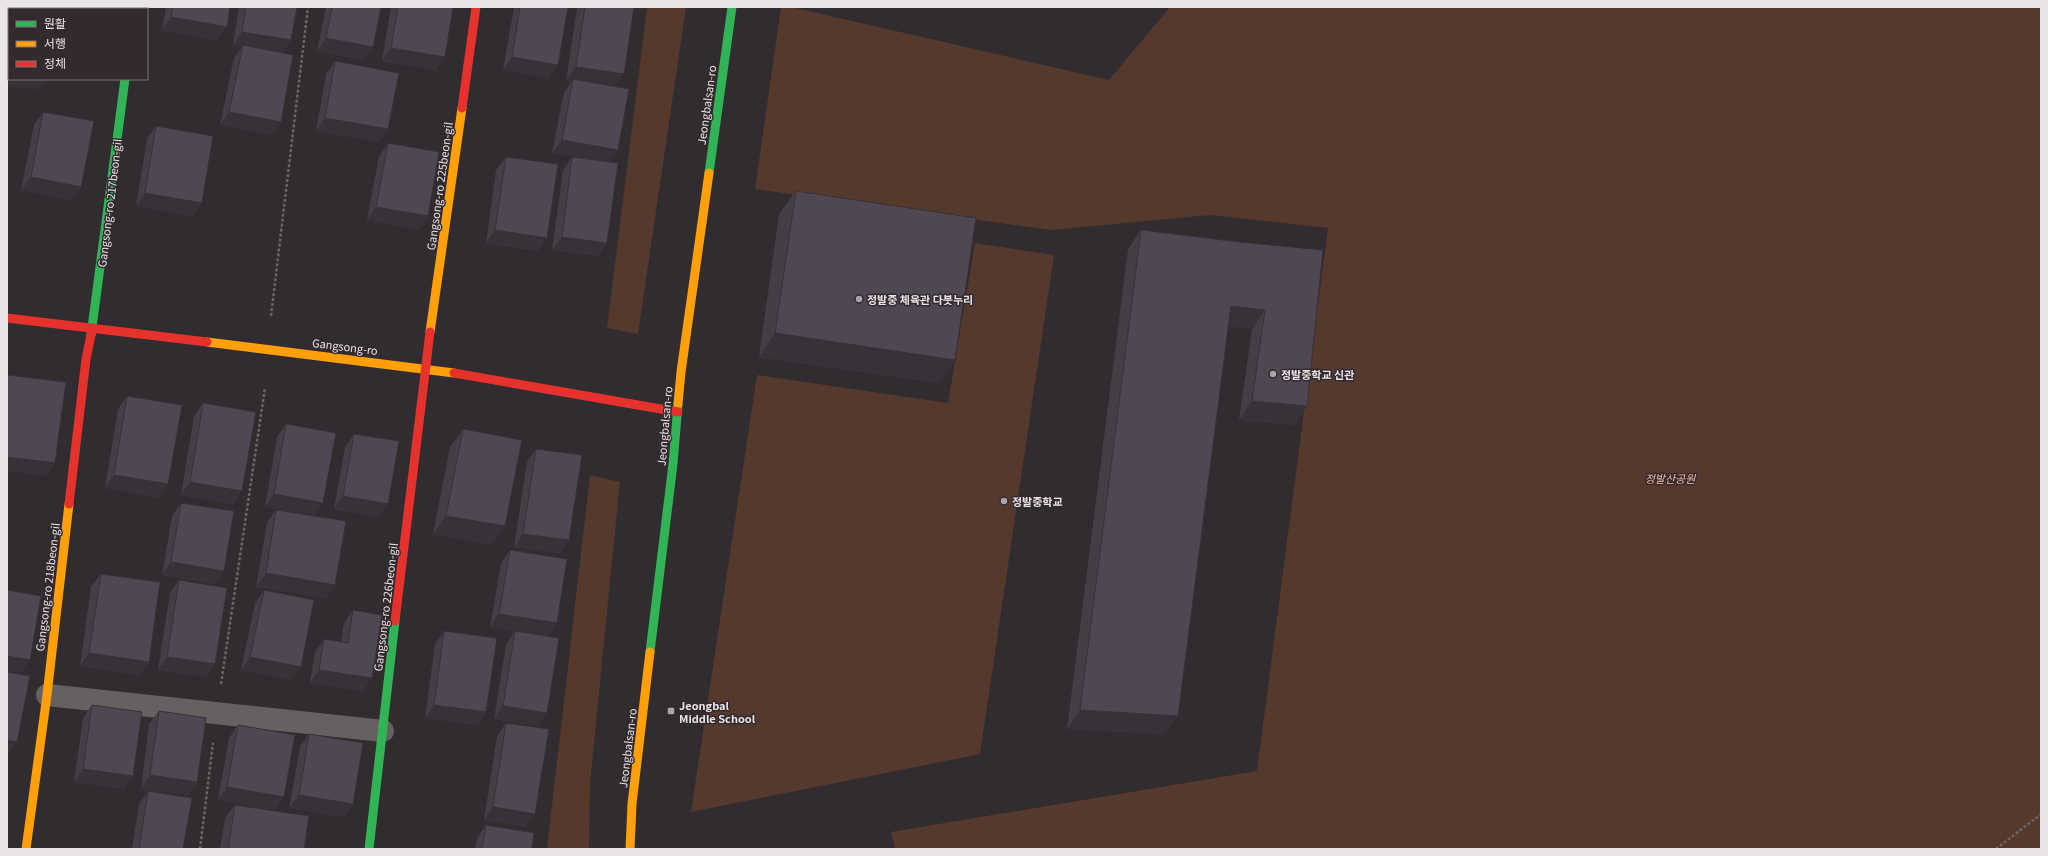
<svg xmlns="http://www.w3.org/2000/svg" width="2048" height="856" font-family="Georgia,'Noto Sans KR',serif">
	<rect width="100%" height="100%" fill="#312c2f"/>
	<path fill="#55392d" d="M647,7h39l-48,327 -31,-6z
		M781,7h10l318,73 61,-73h871v842h-1146l-4,-17 366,-61 71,-543 -118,-13 -159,15 -296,-41z
		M975,243l79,12 -74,499 -289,58 66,-437 191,28z
		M590,475l30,7 -30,301 -1,66h-42z"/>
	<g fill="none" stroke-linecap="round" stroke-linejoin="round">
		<path stroke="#6a6465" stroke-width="2.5" stroke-dasharray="3 2" stroke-linecap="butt" d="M271,316l37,-309
			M221,684l44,-296
			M200,849l13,-106
			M1996,849l45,-35"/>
		<path stroke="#676061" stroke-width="22" d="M134,9v-2
			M47,695l336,36"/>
		<path stroke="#30b455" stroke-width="9" d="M709,173l23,-166
			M91,335l34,-256
			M650,652l23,-188 5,-60
			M369,849l26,-228"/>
		<path stroke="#ff9f0a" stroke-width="9" d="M430,332l32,-224
			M207,342l247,31
			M678,404l3,-32 28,-199
			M26,849l21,-154 22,-191
			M630,849l2,-45 18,-152"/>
		<path stroke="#e5322d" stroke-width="9" d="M462,108l14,-101
			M7,318l200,24
			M454,373l224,39
			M69,504l17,-145 5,-24
			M395,621l35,-289"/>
	</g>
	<path fill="#443e47" d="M166,7h64l-13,33 -55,-10z
		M239,7h58l-6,33 -9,13 -1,69 -10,13 -51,-10 14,-67 8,-11 -9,-2z
		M326,7h55l-8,40 -9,13 -47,-9z
		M391,7h62l-17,63 -54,-9z
		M514,7h54l-19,71 -46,-8z
		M578,7h56l-19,80 -6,75 -2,81 -9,13 -46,-6 11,-80 9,-13 16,2 -36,-6 12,-61 8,-11 -6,-1 11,-71z
		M335,61l44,81 -63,-11 10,-57z
		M43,112l29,88 -51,-10 13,-65z
		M156,126l37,90 -57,-10 11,-67z
		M388,143l40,73 -9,14 -52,-10 12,-64z
		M506,157l41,81 -9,13 -52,-8 10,-73z
		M796,191l159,169 -16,23 -180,-26 20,-143z
		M1141,230l98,12 68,164 -13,19 -55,-5 13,-91 -24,-3 -63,408 -98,-5 61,-480z
		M127,396l32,102 -54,-10 13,-79z
		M203,403l39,88 -9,13 -52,-9 13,-79z
		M286,424l50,9 -71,74 12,-70z
		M463,429l29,116 -59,-11 17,-87z
		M354,434l25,83 -45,-8 11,-62z
		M536,449l33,91 -9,13 -46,-6 13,-85z
		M181,503l43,68 -9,13 -53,-9 10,-59z
		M276,510l59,75 -9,13 -70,-11 11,-64z
		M510,550l38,86 -10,90 -44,-7 12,-74 9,-14 28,4 -53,-8 11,-64z
		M101,574l48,88 -10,13 -59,-9 11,-79z
		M179,580l36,84 -9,13 -48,-7 12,-77z
		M264,590l37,77 -10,13 -50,-10 14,-67z
		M353,610l10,81 -53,-8 5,-31 9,-13 17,3 3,-19z
		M444,631l42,81 -9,13 -52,-7 10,-74z
		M92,705l41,71 -9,13 -50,-7 9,-64z
		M159,711l38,71 -9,13 -47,-6 8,-65z
		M506,723l20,104 -42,-7 13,-84z
		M238,725l37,85 -57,-10 11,-62z
		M309,734l35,83 -55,-9 11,-61z
		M148,791l35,58h-51l7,-45z
		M235,805l69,44h-84l5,-31z
		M486,825l46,24h-57l2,-11z"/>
	<path fill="#373239" d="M55,7h55l-1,2h-55z
		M171,17l56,10 -10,13 -55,-10z
		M242,32l49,8 -9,13 -39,-8 -1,2 -9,-2z
		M326,38l47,9 -9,13 -47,-9z
		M391,48l54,9 -9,13 -54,-9z
		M512,57l46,8 -9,13 -46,-8z
		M576,67l48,7 -10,13 -41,-8 -1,2 -6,-1z
		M7,71l2,1v7h35l-7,11 -30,-4z
		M229,112l52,10 -10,13 -51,-10z
		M325,118l63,11 -9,13 -63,-11z
		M562,140l56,10 -10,13 -56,-10z
		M31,177l50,10 -9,13 -51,-10z
		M145,193l57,10 -9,13 -57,-10z
		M376,207l52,9 -9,14 -52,-10z
		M495,230l52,8 -9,13 -52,-8z
		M562,237l45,6 -9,13 -46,-6z
		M1231,306l34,4 -13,19 -34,-4z
		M775,333l180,27 -16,23 -180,-26z
		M1252,401l55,5 -13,19 -55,-5z
		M7,457l48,6 -9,13 -39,-5z
		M114,475l54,9 -9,14 -54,-10z
		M190,482l52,9 -9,13 -52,-9z
		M274,494l49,9 -9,13 -49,-9z
		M343,496l45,8 -9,13 -45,-8z
		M446,516l59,10 -13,19 -59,-11z
		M523,534l46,6 -9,13 -46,-6z
		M171,562l53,9 -9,13 -53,-9z
		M266,573l69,12 -9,13 -70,-11z
		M499,614l58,9 -9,13 -58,-9z
		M89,653l60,9 -10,13 -59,-9z
		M7,656l23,4 -9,13 -14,-2z
		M167,657l48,7 -9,13 -48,-7z
		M250,657l51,10 -10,13 -50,-10z
		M319,670l53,8 -9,13 -53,-8z
		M434,705l52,7 -9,13 -52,-7z
		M503,706l44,7 -9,13 -44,-7z
		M1080,710l98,6 -13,18 -98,-5z
		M7,740l10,2 -9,13h-1z
		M83,769l50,7 -9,13 -50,-7z
		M150,775l47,7 -9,13 -47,-6z
		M227,787l57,10 -9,13 -57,-10z
		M299,795l54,9 -9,13 -55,-9z
		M493,807l42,7 -9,13 -42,-7z"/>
	<path fill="#4f4852" stroke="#373239" d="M173,7h57l-3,20 -56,-10z
		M246,7h51l-6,33 -49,-8z
		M332,7h49l-8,40 -47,-9z
		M398,7h55l-8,50 -54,-9z
		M520,7h48l-10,58 -46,-8z
		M585,7h49l-10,67 -48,-7z
		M7,10l2,1v61l-2,-1z
		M243,45l50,10 -12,67 -52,-10z
		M335,61l64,12 -11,56 -63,-11z
		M573,79l56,10 -11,61 -56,-10z
		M43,112l51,9 -13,66 -50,-10z
		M156,126l57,10 -11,67 -57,-10z
		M388,143l51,9 -11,64 -52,-9z
		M506,157l52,7 -11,74 -52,-8z
		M572,157l46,6 -11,80 -45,-6z
		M796,191l180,27 -21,142 -180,-27z
		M1141,230l98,12 84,8 -16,156 -55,-5 13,-91 -34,-4 -53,410 -98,-6z
		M7,375l59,7 -11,81 -48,-6z
		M127,396l55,9 -14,79 -54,-9z
		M203,403l53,9 -14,79 -52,-9z
		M286,424l50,9 -13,70 -49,-9z
		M463,429l59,11 -17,86 -59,-10z
		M354,434l45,7 -11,63 -45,-8z
		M536,449l46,6 -13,85 -46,-6z
		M181,503l53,8 -10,60 -53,-9z
		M276,510l70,11 -11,64 -69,-12z
		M510,550l57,9 -10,64 -58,-9z
		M101,574l59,8 -11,80 -60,-9z
		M179,580l48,8 -12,76 -48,-7z
		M7,590l34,6 -11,64 -23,-4z
		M264,590l50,10 -13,67 -51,-10z
		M353,610l29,5 -10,63 -53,-8 5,-31 24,4z
		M444,631l53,7 -11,74 -52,-7z
		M515,631l44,7 -12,75 -44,-7z
		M7,672l23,4 -13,66 -10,-2z
		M92,705l50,7 -9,64 -50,-7z
		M159,711l47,7 -9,64 -47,-7z
		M506,723l43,6 -14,85 -42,-7z
		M238,725l57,10 -11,62 -57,-10z
		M309,734l54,9 -10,61 -54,-9z
		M148,791l44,7 -9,51h-44z
		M235,805l74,11 -5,33h-76z
		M486,825l48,8 -2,16h-50z"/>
	<g fill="#a9a4a7" stroke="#332a30" stroke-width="1.5">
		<circle cx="859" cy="299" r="4"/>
		<circle cx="1273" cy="374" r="4"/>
		<circle cx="1004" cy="501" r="4"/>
		<rect x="667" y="707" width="8" height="8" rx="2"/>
	</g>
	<g text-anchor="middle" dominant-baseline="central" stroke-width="3" stroke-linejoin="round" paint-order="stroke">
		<g font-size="11" fill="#eae4e7" stroke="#332a30">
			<text transform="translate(706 105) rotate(-82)">Jeongbalsan-ro</text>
			<text transform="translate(439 186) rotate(-82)">Gangsong-ro 225beon-gil</text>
			<text transform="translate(109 203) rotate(-83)">Gangsong-ro 217beon-gil</text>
			<text transform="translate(345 346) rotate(7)">Gangsong-ro</text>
			<text transform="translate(664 426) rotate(-85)">Jeongbalsan-ro</text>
			<text transform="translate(47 587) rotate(-83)">Gangsong-ro 218beon-gil</text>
			<text transform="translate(385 607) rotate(-83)">Gangsong-ro 226beon-gil</text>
			<text transform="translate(627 748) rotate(-83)">Jeongbalsan-ro</text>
		</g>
		<g font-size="11" font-weight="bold" fill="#eae4e7" stroke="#332a30" text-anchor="start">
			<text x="867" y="299">정발중 체육관 다붓누리</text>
			<text x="1281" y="374">정발중학교 신관</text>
			<text x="1012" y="501">정발중학교</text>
			<text x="679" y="705">Jeongbal<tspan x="679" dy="13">Middle School</tspan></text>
		</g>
		<g font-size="11" font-style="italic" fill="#fabda2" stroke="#332a30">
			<text x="1670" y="478">정발산공원</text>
		</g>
	</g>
	<rect width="2048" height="856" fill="none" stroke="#eae4e7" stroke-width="16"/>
	<rect x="8" y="8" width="140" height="72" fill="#332a30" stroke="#7c7479"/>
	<rect x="16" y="21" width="20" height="6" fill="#30b455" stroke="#7c7479"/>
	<text x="44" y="28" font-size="12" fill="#eae4e7">원활</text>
	<rect x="16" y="41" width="20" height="6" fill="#ff9f0a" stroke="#7c7479"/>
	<text x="44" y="48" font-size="12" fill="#eae4e7">서행</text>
	<rect x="16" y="61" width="20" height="6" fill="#e5322d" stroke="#7c7479"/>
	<text x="44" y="68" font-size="12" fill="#eae4e7">정체</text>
</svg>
